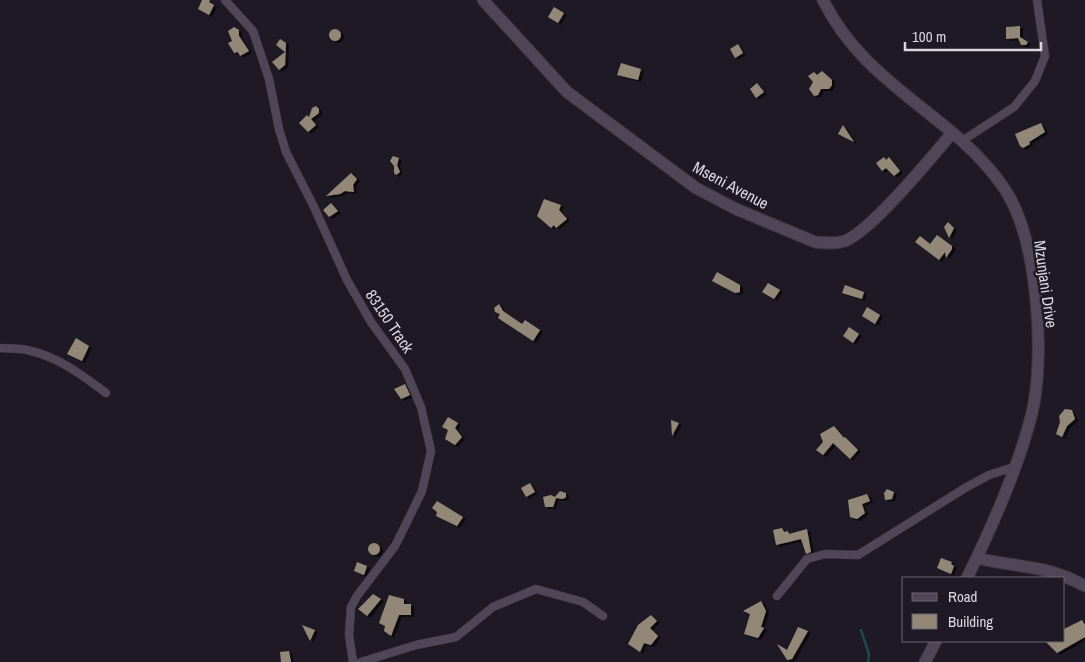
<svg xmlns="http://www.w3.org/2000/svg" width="1085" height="662" font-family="'Archivo Narrow',sans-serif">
	<defs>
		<filter id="shadow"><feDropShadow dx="3" dy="2" stdDeviation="0" flood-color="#0009"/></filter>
	</defs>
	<rect width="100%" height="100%" fill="#1f1926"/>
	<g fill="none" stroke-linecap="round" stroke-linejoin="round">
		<path stroke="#1d4b4b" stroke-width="2.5" d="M861,630l8,24 -1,8"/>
	</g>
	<path fill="#938877" filter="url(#shadow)" d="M202,0h8l-1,2 5,3 -5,10 -11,-6z
		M554,7l10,6 -6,10 -10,-6z
		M1020,26v11l8,5 -2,3h-5l-3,-7 -12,1v-12z
		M234,27l5,3v6l10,15 -9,5 -2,-4 -4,1 -6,-10 4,-2 -4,-10z
		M329 35a6 6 0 1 1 12 0a6 6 0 1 1-12 0Z
		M280,39l6,4 -1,22 -6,5 -7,-8 13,-10 -9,-7z
		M738,44l5,9 -8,5 -5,-9z
		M621,63l20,6 -3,11 -21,-5z
		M822,71l10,9v5l-3,4h-8l-3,6 -4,1 -5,-7 4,-7 -5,-6 6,-4 3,3z
		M757,83l7,9 -8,6 -6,-9z
		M316,106l3,3v4l-8,6 5,6 -8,7 -9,-9 8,-8 2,2 3,-9z
		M1041,123l4,9 -16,10 1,2 -7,4 -3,-2 -5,-12z
		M843,125l11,17 -16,-8z
		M393,156l6,2 -2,7 3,7 -4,3 -2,-2v-7l-4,-5z
		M884,157l2,3 3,-3 11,14 -6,5 -8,-8 -4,3 -6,-8z
		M351,173l6,6 -4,6 1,7 -9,-1 -5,3 -14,2z
		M544,199l17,6 -2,5 8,9 -11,9 -2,-3 -3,3 -14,-12z
		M331,203l7,8 -9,6 -6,-7z
		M948,222l6,6 -5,10 -5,-11z
		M937,235l15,11v3l-6,9 -1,-6 -6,8 -24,-18 5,-6 10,8z
		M717,272l23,13v7l-5,1 -23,-12z
		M768,283l12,7 -6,9 -12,-7z
		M845,285l19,7 -2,7 -20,-6z
		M499,304l4,7 19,13 3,-4 15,10 -7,11 -35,-23 2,-4 -5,-2 -1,-4z
		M867,307l13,8 -5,9 -13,-8z
		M849,327l10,7 -6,9 -10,-7z
		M76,338l13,8 -7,15 -15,-7z
		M405,384l5,11 -9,4 -7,-10z
		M1065,409l7,1 3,9 -8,7 -5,11 -6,-3 4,-12 -1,-6z
		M448,417l10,6 -3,5 7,9 -7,8 -10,-6 3,-9 -6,-3z
		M671,420l8,3 -7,13z
		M834,426l10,12 1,-1 13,13 -8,9 -17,-16 -10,12 -7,-5 7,-8 -3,-8z
		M530,483l5,9 -9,5 -5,-9z
		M887,489l7,3 -2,7 -7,1 -1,-7z
		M560,491l6,2v4l-3,2 -7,-1 -3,9h-8l-2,-10 8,-2 4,2z
		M867,494l3,7 -8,3 3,9 -8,6 -7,-2 -2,-17z
		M437,501l26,16 -6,9 -21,-10 1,-4 -5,-4z
		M782,528l2,4 4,-1 1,3 18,-5 4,23 -5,2 -5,-15 -25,6 -3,-15z
		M368 549a6 6 0 1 1 12 0a6 6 0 1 1-12 0Z
		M941,558l11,4 -1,2 3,2 -3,8 -14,-6z
		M357,562l10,4 -3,9 -10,-4z
		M373,594l8,5 -14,17 -9,-7z
		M389,595l15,4v5h7v11h-12l-8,21 -7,-5 1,-5 -6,-3z
		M761,601l5,10 -5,16 3,1 -6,10 -14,-4 6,-20 -7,-3z
		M651,615l6,6 -7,7 8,8 -7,9 -7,-2 -4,9 -12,-8 10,-19z
		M1082,620l3,5v12l-28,16 -12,-12h19v-12z
		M302,625l13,5 -5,11z
		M798,627l10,4 -16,28 -5,1 -10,-16 10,6z
		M289,651l2,11h-10l-1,-10z"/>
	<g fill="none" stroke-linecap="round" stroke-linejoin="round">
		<defs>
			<path id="street" d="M225,0l28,31 16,48 10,50 7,23 28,55 33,73 24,42 34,47 16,38 10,44 -9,40 -18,37 -9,18 -38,50 -6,11 -2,28 4,27
				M962,141l52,-34 21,-26 10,-25 -8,-56
				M0,348c9,1 19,0 27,2 30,6 55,25 79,43
				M777,596l30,-37 18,-5 33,1 107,-67 24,-13 25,-8
				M361,662l55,-17 40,-8 37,-30 43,-18 47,13 20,14"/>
			<path id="secondary" d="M483,0l84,92 129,96 40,21 79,33c10,1 20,2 30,-1 27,-11 87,-84 107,-108
				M823,0c32,65 87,95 139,141 17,15 37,37 48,57 28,51 35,160 22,215 -13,53 -41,116 -65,165
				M977,558c41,10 68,6 108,28
				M925,662l11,-21"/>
		</defs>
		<use href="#street" stroke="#3b3741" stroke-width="9"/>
		<use href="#secondary" stroke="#3b3741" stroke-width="13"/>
		<use href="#street" stroke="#4f4757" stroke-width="8"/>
		<use href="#secondary" stroke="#4f4757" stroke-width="11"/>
	</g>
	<g text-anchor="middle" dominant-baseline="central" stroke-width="5" stroke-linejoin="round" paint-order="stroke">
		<g font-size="16" fill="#dbd7e1" stroke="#1f1926">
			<text transform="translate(731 185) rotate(28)">Mseni Avenue</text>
			<text transform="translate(1046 284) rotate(82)">Mzunjani Drive</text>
			<text transform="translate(390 321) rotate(56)">83150 Track</text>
		</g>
	</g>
	<rect x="902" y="577" width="162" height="65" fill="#1f1926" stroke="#6a6571"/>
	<rect x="912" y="593" width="25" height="8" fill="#4f4757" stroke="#6a6571"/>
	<text x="948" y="602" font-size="15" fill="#dbd7e1">Road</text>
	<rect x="912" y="614" width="25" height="15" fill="#938877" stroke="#6a6571"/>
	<text x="948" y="627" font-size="15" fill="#dbd7e1">Building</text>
	<path d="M905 42v8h136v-8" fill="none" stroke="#dbd7e1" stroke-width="2.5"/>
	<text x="912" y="42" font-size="15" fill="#dbd7e1" stroke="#1f1926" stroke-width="4" paint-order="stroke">100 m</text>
</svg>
